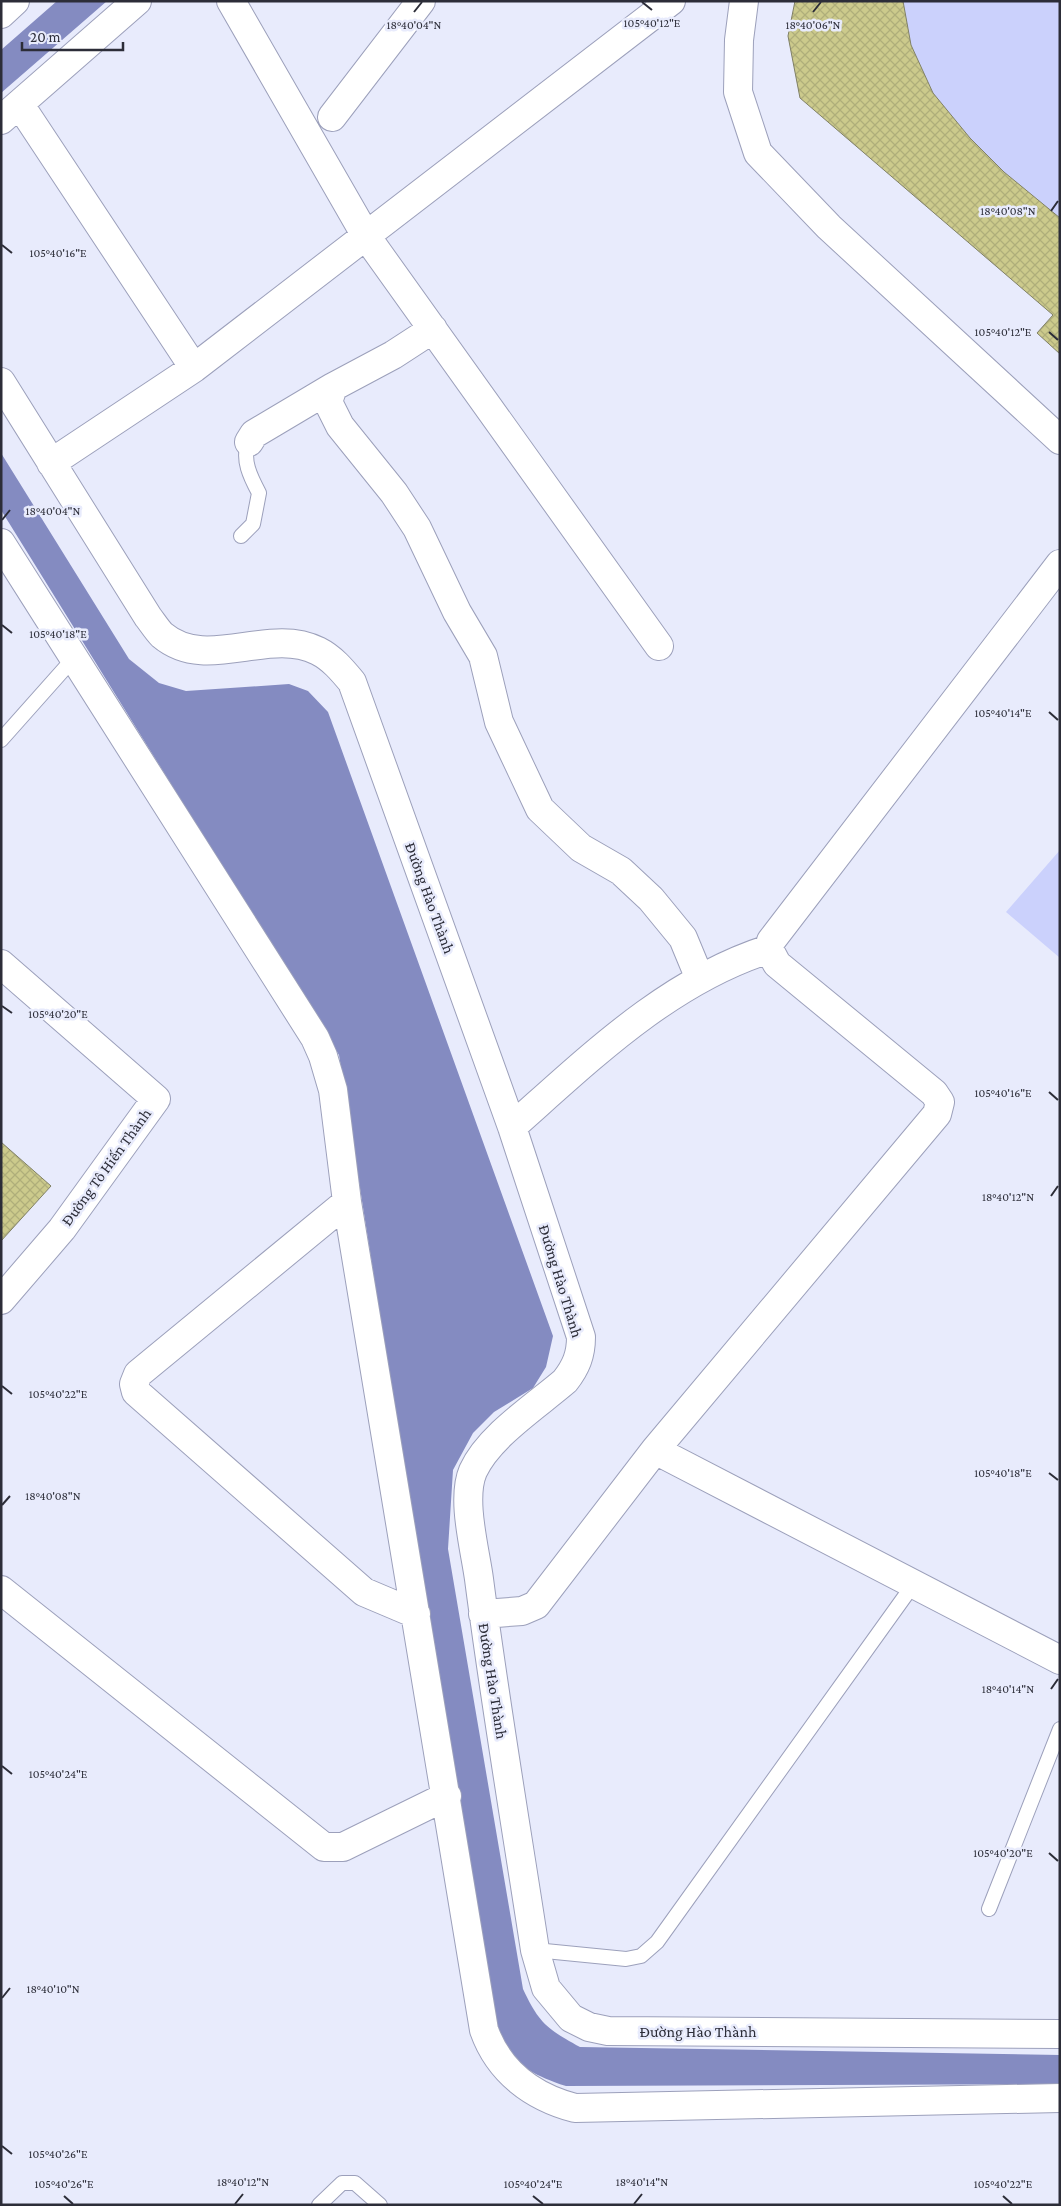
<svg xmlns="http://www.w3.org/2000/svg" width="1061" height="2206" font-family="'Crimson Pro',serif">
	<defs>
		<pattern id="building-cross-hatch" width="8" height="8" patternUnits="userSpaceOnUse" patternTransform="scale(1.25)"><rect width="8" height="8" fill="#ccca8c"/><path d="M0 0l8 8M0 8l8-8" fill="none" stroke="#afae7a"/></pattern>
	</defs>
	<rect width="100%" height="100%" fill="#e8ebfc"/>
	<path fill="#cbd1fc" d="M795,1h265v353l-23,-21 16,-18 -253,-217 -12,-62z
		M1060,850v108l-54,-46z"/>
	<path fill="#848bc1" d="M57,1h50l-106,92v-43z
		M1,453l128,206 30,24 27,8 103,-7 19,7 20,21 225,624 -7,31 -13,21 -39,24 -21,21 -20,37 -5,79 75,440c16,34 24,40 57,58l480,8v29l-494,2c-43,-14 -49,-23 -74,-60l-153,-971 -338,-545z"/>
	<path fill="url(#building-cross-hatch)" stroke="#818166" d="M795,1h108l8,44 22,48 37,45 34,34 56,46v136l-23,-21 16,-18 -253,-217 -12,-62z
		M1,1142l50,44 -50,55z"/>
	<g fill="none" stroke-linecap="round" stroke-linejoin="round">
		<defs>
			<path id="service" d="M241,536l12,-12 6,-31c-8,-15 -18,-34 -10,-51
				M1,740l72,-81
				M989,1909l71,-180
				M535,1950l91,9 15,-3 16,-14 256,-357
				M319,2205l23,-22h13l25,22"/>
			<path id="minor" d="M231,1l135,235 293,410
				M744,1l-5,39 -1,52 20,61 71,74 231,213
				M1,14l14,-13
				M20,105l174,263
				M332,117l89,-116
				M1,120l136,-119
				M433,329l-40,26 -60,32 -5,15 12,24 54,67 23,35 40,84 26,44 16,66 41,87 41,39 40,23 30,28 32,39 17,41
				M1,382l147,235c4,5 9,13 14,18 45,38 106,-9 156,16 14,7 24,19 34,31l160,445 69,210c0,18 -5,30 -16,44 -29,25 -76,55 -92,90 -12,28 2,78 6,108 16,124 37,247 56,371l11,38 25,30 18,9 19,4 452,3
				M249,442l5,-8 79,-47
				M51,463l143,-95 477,-367
				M1,543l314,495 8,18 10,34 14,112 137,828c15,42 49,67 91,78l485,-10
				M1,964l155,135 -94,130 -61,71
				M512,1127c78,-69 156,-146 257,-178
				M347,1202l-209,172 -4,10 2,8 228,200 52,22
				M655,1450l405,210
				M1,1590l323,257h19l104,-51
				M483,1614l39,-3 14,-6 119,-155 282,-336 3,-12 -6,-9 -157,-129 -8,-15 2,-8 289,-377"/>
		</defs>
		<use href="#service" stroke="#9ca0bb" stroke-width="16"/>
		<use href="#minor" stroke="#9ca0bb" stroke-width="30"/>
		<use href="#service" stroke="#fff" stroke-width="14"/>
		<use href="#minor" stroke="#fff" stroke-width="28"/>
	</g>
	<path fill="none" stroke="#2c2d38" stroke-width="2" d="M642,2l10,8M414,12l8,-10M813,12l8,-10M1051,211l7,-10M2,245l10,8M1049,332l9,8M2,520l8,-10M2,625l10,8M1049,712l9,8M2,1006l10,7M1049,1092l9,8M1051,1196l7,-10M2,1386l10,8M1049,1473l9,7M2,1505l8,-9M1051,1689l7,-10M2,1766l10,8M1049,1853l9,8M2,1998l8,-10M2,2146l10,8M64,2196l9,8M533,2196l10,8M1003,2196l9,8M235,2204l8,-10M634,2204l8,-10"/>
	<g text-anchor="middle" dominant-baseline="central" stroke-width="5" stroke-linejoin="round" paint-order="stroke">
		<g font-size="16" fill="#2c2d38" stroke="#e8ebfc">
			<text transform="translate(430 898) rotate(70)">Đường Hào Thành</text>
			<text transform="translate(106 1167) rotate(-54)">Đường Tô Hiến Thành</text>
			<text transform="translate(561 1281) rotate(73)">Đường Hào Thành</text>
			<text transform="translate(493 1681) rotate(81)">Đường Hào Thành</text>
			<text x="698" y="2031">Đường Hào Thành</text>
		</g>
	</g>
	<g font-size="12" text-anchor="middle" fill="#2c2d38" stroke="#e8ebfc" stroke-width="5" stroke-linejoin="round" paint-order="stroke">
		<text x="652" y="27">105°40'12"E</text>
		<text x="414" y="29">18°40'04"N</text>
		<text x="813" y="29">18°40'06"N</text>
		<text x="1008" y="215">18°40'08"N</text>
		<text x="58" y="257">105°40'16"E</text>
		<text x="1003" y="336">105°40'12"E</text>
		<text x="53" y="515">18°40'04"N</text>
		<text x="58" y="638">105°40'18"E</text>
		<text x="1003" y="717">105°40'14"E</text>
		<text x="58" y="1018">105°40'20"E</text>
		<text x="1003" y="1097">105°40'16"E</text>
		<text x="1008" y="1201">18°40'12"N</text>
		<text x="58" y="1398">105°40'22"E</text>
		<text x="1003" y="1477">105°40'18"E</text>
		<text x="53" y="1500">18°40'08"N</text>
		<text x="1008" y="1693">18°40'14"N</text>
		<text x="58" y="1778">105°40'24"E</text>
		<text x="1003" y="1857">105°40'20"E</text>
		<text x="53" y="1993">18°40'10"N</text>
		<text x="58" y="2158">105°40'26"E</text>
		<text x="243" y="2186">18°40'12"N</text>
		<text x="642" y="2186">18°40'14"N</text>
		<text x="64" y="2188">105°40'26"E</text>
		<text x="533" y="2188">105°40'24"E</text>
		<text x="1003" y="2188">105°40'22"E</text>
	</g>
	<rect width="1061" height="2206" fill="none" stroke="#2c2d38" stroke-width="5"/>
	<path d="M22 42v8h101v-8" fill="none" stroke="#2c2d38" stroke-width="2.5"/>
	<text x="30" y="42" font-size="15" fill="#2c2d38" stroke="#e8ebfc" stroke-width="4" paint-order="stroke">20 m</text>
</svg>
